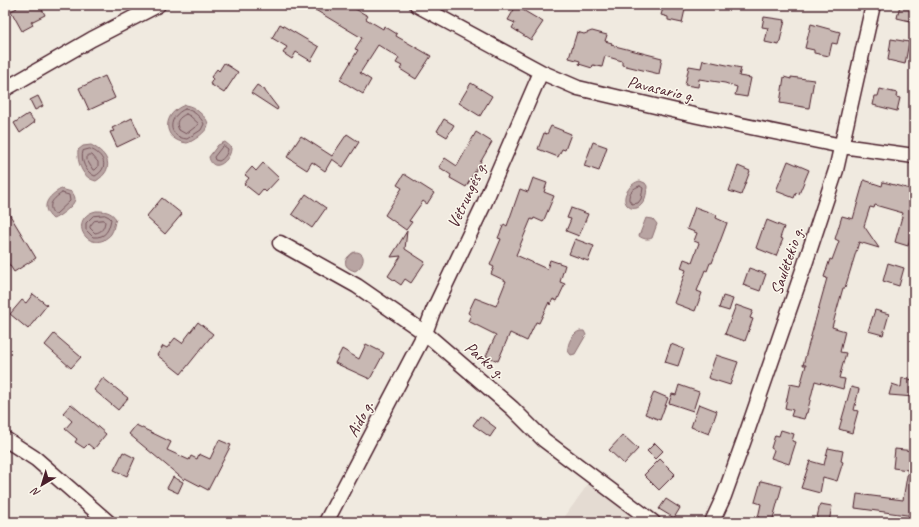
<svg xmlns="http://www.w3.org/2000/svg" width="919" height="527" font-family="Caveat,sans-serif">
	<rect width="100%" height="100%" fill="#f0eae0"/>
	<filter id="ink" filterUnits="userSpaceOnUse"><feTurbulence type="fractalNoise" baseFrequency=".025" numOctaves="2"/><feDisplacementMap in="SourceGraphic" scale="8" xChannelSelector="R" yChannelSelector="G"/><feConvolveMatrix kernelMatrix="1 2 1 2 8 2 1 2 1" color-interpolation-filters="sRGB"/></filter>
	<g filter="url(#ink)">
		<path fill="#e4dbd2" d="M588,484l52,38h-79z"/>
		<path fill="#b8a4a2" stroke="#8c6f72" d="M185,105c6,1 10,3 14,7 12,10 12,15 -1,25 -3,2 -7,5 -11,6 -26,-3 -25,-30 -2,-38z
			M225,142l6,5c1,13 -18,28 -22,10l9,-12z
			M91,145c18,9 24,24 5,36 -14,-3 -19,-19 -18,-31l5,-4z
			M640,181l5,2 2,3c-1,36 -32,22 -19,4 3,-5 7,-8 12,-9z
			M61,189l11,3c1,2 3,4 3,7 0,6 -16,18 -22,20 -14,-12 -5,-23 8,-30z
			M96,211c8,0 15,0 20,8 -2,4 -2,11 -5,15 -2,3 -5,4 -7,6 -21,9 -34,-23 -8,-29z
			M646,218l7,1 4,5 -5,14c-4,2 -9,1 -13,-2z
			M354,252c14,-1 10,15 1,19 -14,-4 -11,-13 -1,-19z
			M580,331h4l2,4 -11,19 -4,1 -3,-4c-1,-8 5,-18 12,-20z"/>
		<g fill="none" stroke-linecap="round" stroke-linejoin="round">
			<path stroke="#76545b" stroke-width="1" d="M185,109c8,1 16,8 19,15l-3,6 -14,9c-21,-2 -19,-23 -2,-30z
				M186,114l4,2 9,8 -13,10 -7,-4c-4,-8 -1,-12 7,-16z
				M224,146l4,3c-1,5 -4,10 -9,12l-4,-1 -1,-3 7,-9z
				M90,149c14,5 20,19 5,27 -9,-3 -15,-16 -12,-25z
				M88,155h4l6,7v5l-3,3h-2l-6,-10v-4z
				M640,186l3,2 -2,11 -3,4 -6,1 -3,-4c-1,-7 5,-13 11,-14z
				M62,193l7,2 1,6 -14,13h-2c-8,-9 0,-16 8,-21z
				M105,215l4,2 2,2c-2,11 -5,19 -18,18l-7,-7v-7l7,-7z
				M104,220l1,2c-1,6 -3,10 -10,11l-5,-5v-2l4,-5z"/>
		</g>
		<path fill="#c8b8b3" stroke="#4a1f2b" d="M15,5h25l5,10 -14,7 2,3 -11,6 -11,-20 6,-3z
			M307,5h41l20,11 -2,3 17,10 1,-3 13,8 -1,2 35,20 -15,23 -16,-10 2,-3 -6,-3 3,-5 -21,-13 -18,28 11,7 -8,14 -23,-14 18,-30 -3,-1 7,-11z
			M664,5h22l-4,18 -14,-3v-3l-7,-2z
			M900,5h14v17l-17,-4z
			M516,6l27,16 -12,18 -19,-12 3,-5 -7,-3z
			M764,17l21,3 -6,25 -14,-3 3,-14 -6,-1z
			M280,24l39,23 -8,14 -15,-9 -4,7 -9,-6 4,-6 -15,-9z
			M811,24l29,8 -3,12 -5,-1 -3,13 -15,-3v-3l-9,-2z
			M592,31l15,4 -2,6 7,2 -1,2 51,13 -3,16 -37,-9v-4l-17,-5 -3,11 -9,-2 -1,3 -13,-4 1,-3 -11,-3 8,-26 7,2z
			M891,39l18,3 -4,22 -17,-4z
			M703,60l38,8 -2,8 12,2 -4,19 -12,-2 2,-8 -12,-4 -26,-4 -1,8 -13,-2 4,-19 12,2z
			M224,63l14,9 -14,21 -14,-9 3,-5 -2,-2 6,-8 2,2z
			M105,76l10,22 -26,12 -10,-22z
			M784,77l7,2v-2l23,3 -5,28 -29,-5z
			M471,83l21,13 -12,20 -21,-13z
			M257,85l8,5v1l13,17 -1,2 -26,-17z
			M880,89l17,4 -1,4 4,1 -3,13 -24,-6 2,-9h3z
			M38,96l5,10 -8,4 -5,-10z
			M28,114l7,8 -15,11 -6,-10z
			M132,118l8,18 -23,11 -7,-15 4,-1 -2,-3z
			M444,119l10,6 -7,12 -10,-6z
			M551,126l20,8 -6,16 -3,-1 -4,8 -20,-8 6,-16 3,1z
			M476,132l16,10 -26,45 -16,-9 1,-3 -12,-8 6,-9 12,8z
			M347,134l12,8 -16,25 -11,-8 -7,12 -13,-9 -5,8 -20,-13 14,-21 31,20z
			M593,142l14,5 -8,24 -15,-5z
			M788,161l21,9 -10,24 -3,-1 -2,5 -18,-7z
			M263,163l16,15 -13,14 -3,-3 -5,6 -14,-11 5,-6 -4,-3 7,-8 4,4z
			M738,166l12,5 -9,24 -12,-4z
			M404,174l30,19 -7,11 -4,-3 -14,20 3,1 -6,8 -21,-15 17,-27 -5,-3z
			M533,178l14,5 -3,9 10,4 -11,26 -9,-4 -1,2 -2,-1 -15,36 31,14 3,-9 15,5 -5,17 5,2 -8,17 -4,-2 -3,6 -1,-3 -10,21 -3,-1 -9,19 -17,-8 -12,28 -12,-5 10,-21 -28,-14 3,-6 -3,-2 7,-15 21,8 10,-25 -15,-7 3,-7 -4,-2 11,-26 -3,-1 6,-14 3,2 13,-37 8,3z
			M864,180l18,6 1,-4 31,8v46l-3,-1 -3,11 -13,-4 8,-29 -28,-8 -1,3 -4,-1 -6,19 15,22 -20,-6 -14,46h-2l-11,39 13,4 -5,21 6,1 -7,25 6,1 -2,10 -28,-8 -8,32h-1l-2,6 -13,-3 2,-6 -8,-2 5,-24 10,2 6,-21h-3l24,-87 -3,-1 6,-18 2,1 7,-19 -4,-2 7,-23 11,3z
			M306,194l20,14 -14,20 -20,-14z
			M162,198l20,16 -17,20 -19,-17z
			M5,207l31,51 -22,14 -9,-14z
			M695,207l22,8 -1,3 11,5 -15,40h-2l-3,8 -2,-1 -8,21 5,2 -7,18 -21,-8 12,-33 -5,-2 3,-9 8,3 7,-19 -5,-2 3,-8 -10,-4z
			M571,208l17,6 -9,22 -13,-5 5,-12 -4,-1z
			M767,220l17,7 -4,11 3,1 -7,17 -20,-8 7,-20h1z
			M407,231l-2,18 20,13 -14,21 -6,-4 -4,6 -13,-9 13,-20 -10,1z
			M575,239l19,7 -6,15 -19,-7z
			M888,263l16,5 -5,18 -16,-5z
			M749,268l17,6 -6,17 -17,-6z
			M33,294l14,11 -19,24 -18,-15 12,-14 4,3z
			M723,296l10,3 -4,12 -10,-3z
			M736,305l17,6 -3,7 3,1 -8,22 -20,-7z
			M875,310l14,4 -6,21 -15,-4z
			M198,322l15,12 -32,40 -24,-19 6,-9 4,2 8,-10 7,5z
			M54,334l27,23 -10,11 -26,-23z
			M366,344l18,9 -14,26 -35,-16 7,-14 17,10z
			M671,344l13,5 -6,17 -13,-4z
			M716,355l22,7 -8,23 -22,-7z
			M103,378l25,20 -10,12 -24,-20z
			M902,378l12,2v17l-25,-2 3,-11 9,3z
			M679,385l20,7 -6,19 -24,-8 3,-9 4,1z
			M851,387l8,2 -5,21 4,1 -6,22 -13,-4z
			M654,392l14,6 -8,22 -15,-6z
			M71,404l35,30 -12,15 -6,-5 -4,4 -9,-6 2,-3 -12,-10 7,-8 -9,-8z
			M699,404l18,7 -8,23 -18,-7z
			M480,416l16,12 -6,9 -17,-12z
			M136,425l35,17 -4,8 22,10 2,-4 6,3 2,-5 11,5 9,-19 12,5 -23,45 -23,-12 -1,2 -55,-46z
			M781,430l13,4 -2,7 4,1 -7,22 -18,-6 3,-8 -3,-2 4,-13 4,1z
			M623,435l15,14 -14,15 -15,-14z
			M655,443l8,8 -8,8 -8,-8z
			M828,448l15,3 -2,10 2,1 -6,19 -14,-4 -3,16 -19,-5 9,-27 14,4z
			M895,449l19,2v65l-59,-8 2,-14 46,6 5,-30 -15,-2z
			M123,452l12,6 -8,18 -13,-6z
			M660,459l15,15 -16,16 -15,-15z
			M173,477l10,5 -5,11 -11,-5z
			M761,481l21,5 -10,36h-15l4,-18 -6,-2z
			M666,499l14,9 -6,10 -15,-9z
			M820,504l12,2 -3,16h-13z"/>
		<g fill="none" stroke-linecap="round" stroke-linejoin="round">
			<defs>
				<path id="minor" d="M417,5l124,67 37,16 120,28 144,30 72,10
					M5,89l87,-50 66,-34
					M280,243l77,43 68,47 87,75 32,32 109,82
					M5,439l31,20 72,63
					M326,522l99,-189 8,-22 51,-107 57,-132
					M712,522l12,-26 24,-67 56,-162 32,-97 37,-165"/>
			</defs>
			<use href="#minor" stroke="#4a1f2b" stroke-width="17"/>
			<use href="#minor" stroke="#fbf7ec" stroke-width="14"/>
		</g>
	</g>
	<g text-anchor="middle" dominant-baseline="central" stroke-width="3" stroke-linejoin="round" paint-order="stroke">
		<g font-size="17" fill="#4a1f2b" stroke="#fbf7ec">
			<text transform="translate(661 89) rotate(13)">Pavasario g.</text>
			<text transform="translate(467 195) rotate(-65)">Vėtrungės g.</text>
			<text transform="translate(787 261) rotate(-71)">Saulėtekio g.</text>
			<text transform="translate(485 360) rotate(41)">Parko g.</text>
			<text transform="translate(360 419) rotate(-62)">Aido g.</text>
		</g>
	</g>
	<rect width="919" height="527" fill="none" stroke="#fbf7ec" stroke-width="20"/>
	<rect x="10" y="10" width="899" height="507" fill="none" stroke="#4a1f2b" stroke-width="1.5" filter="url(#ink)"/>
	<g transform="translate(42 485) rotate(218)" stroke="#fbf7ec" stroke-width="3" paint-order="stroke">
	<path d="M0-3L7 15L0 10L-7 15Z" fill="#4a1f2b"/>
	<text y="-6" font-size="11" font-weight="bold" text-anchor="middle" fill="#4a1f2b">N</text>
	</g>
</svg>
